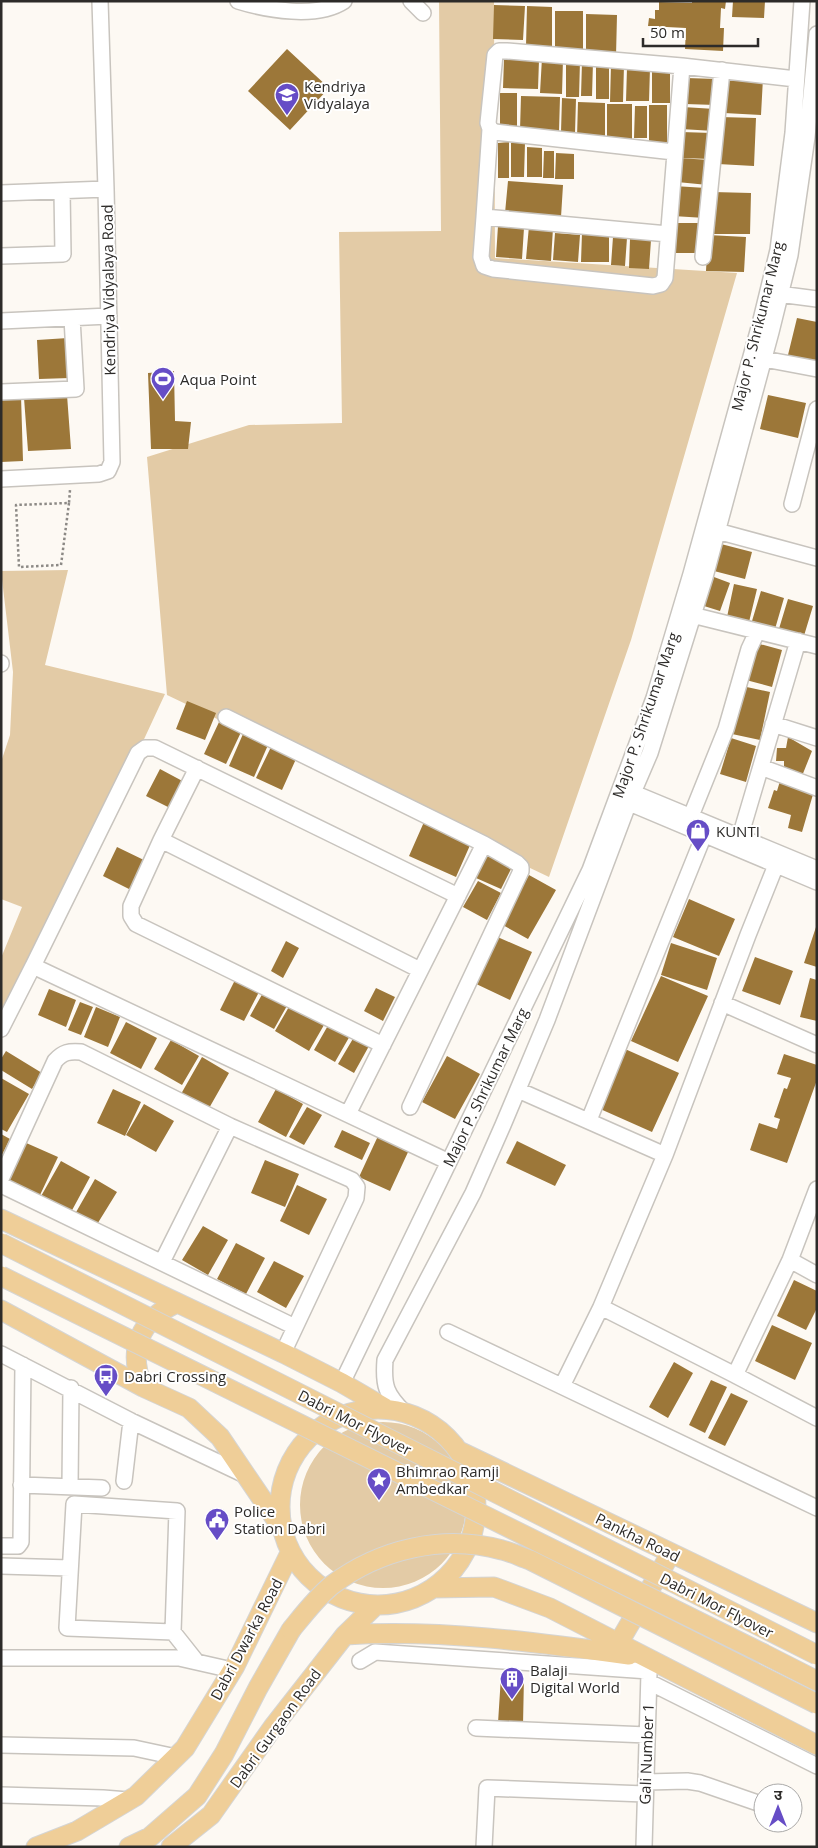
<svg xmlns="http://www.w3.org/2000/svg" width="818" height="1848" font-family="'Open Sans','Noto Sans Devanagari',sans-serif">
	<rect width="100%" height="100%" fill="#fdf9f3"/>
	<path fill="#e3cba6" d="M439,1h55l1,257 242,15 -106,367 -82,237 -382,-182 -20,-238 102,-32 93,-2 -3,-191 102,-1z
		M68,570l-23,95 120,29 -39,84 -125,251v-71l21,-51 -21,-8v-137l9,-27 3,-63 -12,-101z
		M300 1505a83 83 0 1 1 166 0a83 83 0 1 1-166 0Z"/>
	<path fill="#9c7739" d="M692,1h34l-1,8 -4,-1 -1,20h4l-1,23 -38,-2 1,-21 -38,-2 1,-8 6,1v-9h4v-8l33,1z
		M733,1h32l-1,17 -32,-1z
		M494,5l31,1 -2,34 -30,-1z
		M527,6l25,1v39h-26z
		M555,11h28v40h-28z
		M586,14l31,1 -1,41h-30z
		M287,49l42,39 -39,42 -42,-39z
		M542,58l21,1 -1,35 -22,-1z
		M504,59l35,1 -1,29 -35,-1z
		M566,61h14l-1,36h-13z
		M582,62h11l-1,34h-11z
		M596,64h13v35h-13z
		M611,65h13l-1,37h-13z
		M627,68h23l-1,33h-23z
		M652,69h18v34h-18z
		M726,76l37,2 -2,37 -37,-2z
		M686,78l31,1 -1,26 -31,-1z
		M500,93h17v38h-17z
		M521,96l39,1 -1,34 -39,-1z
		M562,98l14,1 -1,34 -14,-1z
		M578,102l27,1v35h-28z
		M607,104h25v36h-25z
		M649,105h18v37h-18z
		M635,106h12v32h-13z
		M683,107l32,2 -1,22 -33,-2z
		M720,117l36,1 -2,48 -36,-2z
		M681,132l31,1 -1,26 -30,-1z
		M509,142v36h-11v-35z
		M511,143h14l-1,34h-13z
		M527,147l15,1v29h-15z
		M544,151h10v27h-11z
		M556,153l18,1v25h-19z
		M678,158l32,2 -2,25 -31,-3z
		M508,181l55,4 -2,32 -56,-4z
		M674,186l32,2 -1,30 -32,-2z
		M713,192l38,1 -1,41h-37z
		M674,223h28l-1,30h-27z
		M498,226l26,2 -2,31 -26,-2z
		M529,226l24,2 -2,33 -25,-2z
		M555,233l25,2 -2,27 -25,-2z
		M582,233h27v29h-28z
		M708,235l38,2 -2,35 -38,-1z
		M613,237l14,1 -2,28 -14,-1z
		M630,239l21,1 -2,29 -20,-1z
		M797,318l20,4v44l-30,-7z
		M68,338l2,40 -31,1 -2,-39z
		M174,371l1,50 16,1 -3,27h-37l-3,-76z
		M67,395l4,54 -43,2 -4,-53z
		M768,395l38,8 -8,35 -38,-9z
		M21,396l2,65 -22,1v-65z
		M721,544l31,8 -7,27 -31,-8z
		M714,577l16,6 -10,28 -16,-5z
		M734,584l23,5 -8,33 -22,-5z
		M761,591l23,7 -9,31 -23,-8z
		M788,599l25,7 -10,33 -25,-7z
		M756,643l26,7 -10,37 -26,-7z
		M742,686l28,6 -10,48 -28,-6z
		M187,701l29,12 -11,27 -29,-11z
		M220,720l22,10 -16,34 -22,-10z
		M243,734l25,11 -14,32 -25,-11z
		M788,737l24,14 -10,25 -18,-6v-9h-8l1,-13h9z
		M731,738l25,8 -10,36 -26,-8z
		M271,747l25,12 -14,31 -26,-12z
		M160,769l28,15 -14,26 -28,-14z
		M780,781l34,10 -12,41 -14,-4 3,-13 -23,-7 6,-18 3,1z
		M424,822l47,21 -15,34 -47,-21z
		M117,847l31,15 -15,29 -30,-15z
		M487,856l25,11 -11,22 -25,-11z
		M529,875l27,15 -28,49 -27,-15z
		M478,881l23,12 -14,27 -24,-13z
		M689,899l46,20 -16,37 -46,-19z
		M817,924v43l-13,-4z
		M493,935l39,17 -22,48 -38,-18z
		M286,941l13,7 -16,30 -12,-7z
		M671,943l46,15 -10,32 -46,-15z
		M755,957l38,14 -13,34 -38,-14z
		M661,976l47,20 -30,66 -47,-21z
		M810,978l7,2v41l-17,-4z
		M235,980l24,12 -15,29 -24,-11z
		M376,988l19,9 -12,24 -19,-10z
		M49,989l27,11 -10,27 -28,-12z
		M264,991l24,13 -14,25 -24,-13z
		M80,1002l13,5 -12,28 -13,-5z
		M290,1005l34,20 -15,26 -34,-20z
		M96,1007l24,10 -12,30 -24,-10z
		M126,1022l31,16 -16,31 -31,-16z
		M330,1022l21,12 -16,28 -21,-12z
		M354,1037l15,9 -15,27 -16,-9z
		M171,1040l28,16 -17,29 -28,-16z
		M625,1049l54,24 -27,59 -54,-24z
		M6,1051l36,22 -10,16 -31,-19v-11z
		M784,1054l33,11v15l-30,83 -37,-13 9,-27 18,6 3,-10 -6,-2 10,-29 3,1 4,-11 -14,-4z
		M447,1056l33,18 -25,45 -33,-17z
		M202,1057l27,16 -21,37 -27,-16z
		M1,1078l28,16 -22,38 -6,-3z
		M113,1089l28,13 -16,34 -28,-13z
		M276,1089l27,15 -17,33 -28,-15z
		M144,1104l30,17 -18,31 -30,-17z
		M307,1107l15,8 -18,30 -15,-8z
		M342,1130l28,13 -8,17 -28,-13z
		M1,1134l9,5 -9,18z
		M378,1136l31,14 -19,41 -31,-14z
		M517,1141l49,24 -11,21 -49,-23z
		M24,1142l34,15 -18,38 -33,-15z
		M265,1160l34,14 -14,33 -34,-14z
		M61,1161l29,16 -20,37 -30,-16z
		M95,1179l22,13 -21,34 -21,-12z
		M297,1185l30,14 -18,36 -29,-14z
		M203,1226l25,14 -20,35 -26,-15z
		M236,1243l29,15 -19,36 -29,-15z
		M274,1261l30,15 -18,32 -29,-16z
		M794,1280l23,11v17l-11,22 -29,-14z
		M772,1325l40,18 -17,37 -40,-19z
		M674,1362l19,11 -25,45 -19,-11z
		M711,1380l16,7 -22,46 -16,-8z
		M731,1393l17,8 -23,45 -17,-8z
		M501,1676h23l-1,49 -25,-2z"/>
	<g fill="none" stroke-linecap="round" stroke-linejoin="round">
		<defs>
			<path id="minor" d="M238,1c29,9 79,18 106,0
				M411,1l12,12
				M490,129l5,3 179,20
				M1,193l105,-4
				M484,217l-3,40 3,9 9,3 160,17 8,-2 4,-6 17,-212
				M668,234l-184,-17 6,-88 -2,-6 7,-68 4,-4h8l175,15 114,13
				M1,256l62,-2 -1,-63
				M703,257l19,-187
				M771,293l46,6
				M1,321l108,-5
				M764,359l53,10
				M1,392l75,-3 -4,-71
				M1,479l98,-5 9,-3 4,-9 -6,-273 -6,-188
				M792,504l25,-95
				M717,531l100,27
				M692,615l125,31
				M1,663v1
				M226,717l258,127 33,19 4,4v4l-111,236
				M773,724l44,14
				M761,767l56,21
				M197,768l-36,72 -30,66v10l5,8 247,121
				M636,794l181,75
				M620,799l197,83
				M691,816l35,-87 23,-80 8,-17
				M740,837l58,-196
				M161,840l259,130
				M722,1003l95,42
				M1,1029l32,-63
				M518,1090l147,65 -64,152 134,68
				M348,1114l136,-270
				M589,1120l115,-285
				M665,1155l83,-220 28,-70
				M449,1162l-416,-196 105,-213 7,-5h10l303,148
				M1,1179l54,-118c8,-9 14,-10 26,-9l149,74 122,54 5,7 -1,11 -73,155
				M1,1185l294,142
				M817,1189l-27,71 -55,115 82,43
				M790,1260l27,15
				M162,1262l68,-136
				M448,1332l369,176
				M1,1354l130,67 114,54
				M342,1383l248,-513 64,-172 37,-124 69,-250 18,-74 15,-117 9,-132
				M562,1386l39,-79
				M404,1412c-18,-18 -21,-26 -19,-52l88,-167 30,-68 44,-105 82,-218 21,-49 55,-176 66,-245 19,-77 17,-118 10,-103
				M124,1481l7,-60
				M21,1485l81,3
				M70,1486l1,-98
				M1,1546h17l3,-4 2,-177
				M1,1566l69,2
				M173,1632l-106,-4 7,-124 103,7 -4,121 23,29
				M1,1658h178l53,12
				M360,1661l15,-9 274,19
				M649,1682l168,84
				M476,1728l171,7
				M1,1745l133,3 42,9
				M646,1782l41,-1 13,2 55,19
				M1,1795l102,3 25,2
				M484,1847l3,-59 158,6
				M644,1847l5,-174"/>
			<path id="major" d="M1,1219l282,134 59,30 43,25
				M1,1310l142,77 46,21 31,29 61,90
				M143,1387c-16,-37 -3,-68 34,-84
				M280 1507a98 98 0 1 1 196 0a98 98 0 1 1-196 0Z
				M459,1451l358,172
				M433,1588l61,-1 56,21 267,137
				M345,1635c94,-6 190,7 284,20
				M618,1644l53,-91
				M764,1654l53,27
				M36,1847l41,-16 59,-35 49,-48 50,-82 55,-113
				M129,1847l21,-10 47,-41 27,-42 34,-66 33,-58
				M171,1847l40,-32 62,-88 72,-92 31,-30"/>
		</defs>
		<use href="#minor" stroke="#c8c4be" stroke-width="18"/>
		<use href="#major" stroke="#d5d5d4" stroke-width="21"/>
		<path stroke="#8c8985" stroke-width="2.5" stroke-dasharray="2.5 2.5" stroke-linecap="butt" d="M69,503l-8,62 -42,2 -3,-62 53,-2 1,-13"/>
		<use href="#minor" stroke="#fff" stroke-width="15"/>
		<use href="#major" stroke="#efce98" stroke-width="19"/>
		<defs>
			<path id="major-bridge" d="M1,1243l816,412
				M1,1276l763,378
				M291,1630c13,-16 25,-32 41,-45 48,-36 111,-51 170,-35 9,2 19,7 28,10l287,144"/>
		</defs>
		<use href="#major-bridge" stroke="#d5d5d4" stroke-width="21" stroke-linecap="butt"/>
		<use href="#major-bridge" stroke="#efce98" stroke-width="19"/>
	</g>
	<defs>
		<symbol id="school-pin" viewBox="-11 -11 22 30"><path d="M0 17L-7.5 6A9.5 9.5 0 1 1 7.5 6Z" fill="#664dc6" stroke="#fff"/><path d="M0-5L7-2L0 1L-7-2ZM-4 1L0 2.5L4 1V4Q0 6-4 4Z" fill="#fff"/></symbol>
		<symbol id="stadium-pin" viewBox="-11 -11 22 30"><path d="M0 17L-7.5 6A9.5 9.5 0 1 1 7.5 6Z" fill="#664dc6" stroke="#fff"/><path d="M0-5a6.5 5 0 1 0 0 10a6.5 5 0 1 0 0-10ZM-3.5-1.8h7v3.6h-7Z" fill="#fff"/></symbol>
		<symbol id="shop-pin" viewBox="-11 -11 22 30"><path d="M0 17L-7.5 6A9.5 9.5 0 1 1 7.5 6Z" fill="#664dc6" stroke="#fff"/><path d="M-5-2.5h2.3a2.7 3.5 0 0 1 5.4 0H5L5.5 6h-11ZM-1.5-2.5h3a1.5 2.3 0 0 0-3 0Z" fill="#fff"/></symbol>
		<symbol id="bus-pin" viewBox="-11 -11 22 30"><path d="M0 17L-7.5 6A9.5 9.5 0 1 1 7.5 6Z" fill="#664dc6" stroke="#fff"/><path d="M-5-6H5V4H4V6H2V4H-2V6H-4V4H-5ZM-3.5-4V0h7V-4ZM-3.5 1.2v1.5H-2V1.2ZM2 1.2v1.5H3.5V1.2Z" fill="#fff"/></symbol>
		<symbol id="sight-pin" viewBox="-11 -11 22 30"><path d="M0 17L-7.5 6A9.5 9.5 0 1 1 7.5 6Z" fill="#664dc6" stroke="#fff"/><path d="M0-6L1.8-2.2L6-1.7L2.9 1.2L3.7 5.4L0 3.3L-3.7 5.4L-2.9 1.2L-6-1.7L-1.8-2.2Z" fill="#fff"/></symbol>
		<symbol id="civic-pin" viewBox="-11 -11 22 30"><path d="M0 17L-7.5 6A9.5 9.5 0 1 1 7.5 6Z" fill="#664dc6" stroke="#fff"/><path d="M-.6-6.5H3V-4.5H.6V-3L4-1V1h2V6H-6V1h2V-1L-.6-3ZM-1.2 2.5V6h2.4V2.5Z" fill="#fff"/></symbol>
		<symbol id="building-pin" viewBox="-11 -11 22 30"><path d="M0 17L-7.5 6A9.5 9.5 0 1 1 7.5 6Z" fill="#664dc6" stroke="#fff"/><path d="M-4-6H4V6H1V3H-1V6H-4ZM-2.5-4.3h1.7v1.8h-1.7ZM.8-4.3h1.7v1.8H.8ZM-2.5-1h1.7V.8h-1.7ZM.8-1h1.7V.8H.8Z" fill="#fff"/></symbol>
	</defs>
	<g fill-rule="evenodd">
		<use href="#school-pin" x="273" y="81" width="28" height="38"/>
		<use href="#stadium-pin" x="149" y="365" width="28" height="38"/>
		<use href="#shop-pin" x="684" y="817" width="28" height="38"/>
		<use href="#bus-pin" x="92" y="1362" width="28" height="38"/>
		<use href="#sight-pin" x="365" y="1466" width="28" height="38"/>
		<use href="#civic-pin" x="203" y="1506" width="28" height="38"/>
		<use href="#building-pin" x="498" y="1665" width="28" height="38"/>
	</g>
	<g text-anchor="middle" dominant-baseline="central" stroke-width="4" stroke-linejoin="round" paint-order="stroke">
		<g font-size="15" fill="#2d2b29" stroke="#fff" text-anchor="start">
			<text x="304" y="86">Kendriya<tspan x="304" dy="17">Vidyalaya</tspan></text>
			<text x="180" y="379">Aqua Point</text>
			<text x="716" y="831">KUNTI</text>
			<text x="124" y="1376">Dabri Crossing</text>
			<text x="396" y="1471">Bhimrao Ramji<tspan x="396" dy="17">Ambedkar</tspan></text>
			<text x="234" y="1511">Police<tspan x="234" dy="17">Station Dabri</tspan></text>
			<text x="530" y="1670">Balaji<tspan x="530" dy="17">Digital World</tspan></text>
		</g>
		<g font-size="15" fill="#2d2b29" stroke="#fff">
			<text transform="translate(108 290) rotate(-91)">Kendriya Vidyalaya Road</text>
			<text transform="translate(757 326) rotate(-76)">Major P. Shrikumar Marg</text>
			<text transform="translate(645 715) rotate(-71)">Major P. Shrikumar Marg</text>
			<text transform="translate(485 1087) rotate(-64)">Major P. Shrikumar Marg</text>
			<text transform="translate(355 1422) rotate(27)">Dabri Mor Flyover</text>
			<text transform="translate(638 1537) rotate(26)">Pankha Road</text>
			<text transform="translate(717 1605) rotate(27)">Dabri Mor Flyover</text>
			<text transform="translate(246 1639) rotate(-62)">Dabri Dwarka Road</text>
			<text transform="translate(275 1728) rotate(-54)">Dabri Gurgaon Road</text>
			<text transform="translate(646 1754) rotate(-88)">Gali Number 1</text>
		</g>
	</g>
	<rect width="818" height="1848" fill="none" stroke="#2d2b29" stroke-width="5"/>
	<g transform="translate(778 1808)"><circle r="24" fill="#ffffff" stroke="#abaaa9"/>
	<path d="M0-4L9 19L0 12L-9 19Z" fill="#664dc6"/>
	<text y="-8" font-size="14" font-weight="bold" text-anchor="middle" fill="#2d2b29">उ</text>
	</g>
	<path d="M643 38v8h115v-8" fill="none" stroke="#2d2b29" stroke-width="2.5"/>
	<text x="650" y="38" font-size="15" fill="#2d2b29" stroke="#ffffff" stroke-width="4" paint-order="stroke">50 m</text>
</svg>
